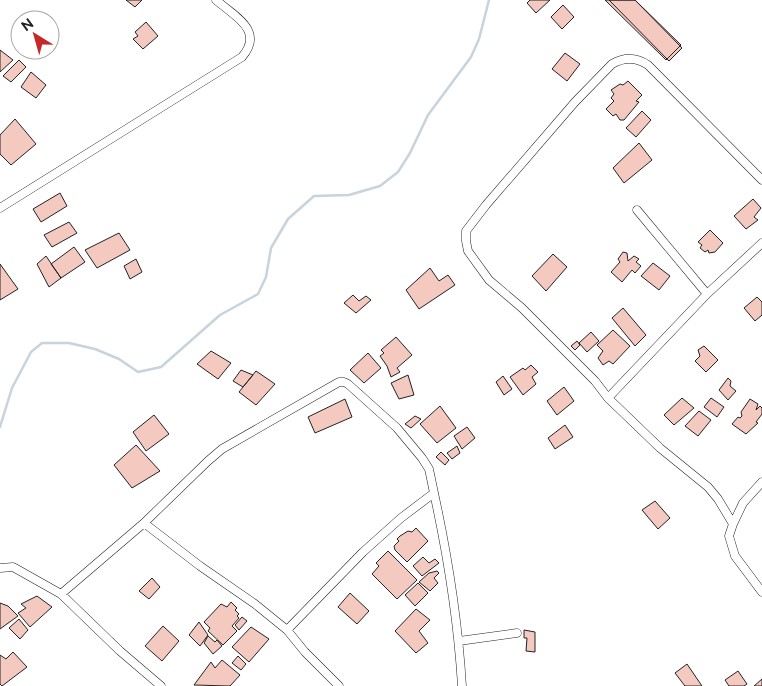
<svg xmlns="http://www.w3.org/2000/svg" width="762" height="686" font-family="Raleway,sans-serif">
	<rect width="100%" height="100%" fill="#fff"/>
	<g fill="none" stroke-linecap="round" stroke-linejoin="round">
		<path stroke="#c7d3dd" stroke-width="2.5" d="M0,427l12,-39 19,-36 11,-9h27l26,6 24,10 19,13 23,-5 59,-52 38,-21 8,-17 5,-29 17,-29 26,-23 35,-1 31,-9 18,-14 12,-19 18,-38 43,-58 8,-18 10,-39"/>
	</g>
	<path fill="#f3c9c0" stroke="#222" d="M126,0h16l-7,7z
		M530,0h20l-14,13 -9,-10z
		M605,0h30l46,45 -15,15z
		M609,0h26l47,48 -13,13z
		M563,5l11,12 -12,12 -11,-12z
		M146,22l12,14 -15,13 -10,-10 5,-3 -3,-4z
		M0,50l13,10 -13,12z
		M565,53l15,11 -13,17 -15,-12z
		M19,60l7,7 -15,15 -8,-6z
		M31,72l15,13 -10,13 -15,-11z
		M628,81l14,14 -6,6 3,1 -15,18h-4l-4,-6 -3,2 -7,-7 8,-8 -3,-3 3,-4 -3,-4 9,-6 3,1z
		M642,111l9,9 -15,17 -10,-9z
		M15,119l21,25 -25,21 -11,-11v-19z
		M639,143l13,17 -28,23 -11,-15z
		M60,193l7,13 -26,16 -8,-13z
		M753,199l8,9 -7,9 4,3 -12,9 -12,-13z
		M69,222l8,11 -25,14 -8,-12z
		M710,230l13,13 -8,9 -6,1 -1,-3 -3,2 -5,-4 2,-3 -4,-3z
		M119,233l11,17 -33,18 -12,-18z
		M74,247l11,15 -24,16 -10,-14z
		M623,252l4,1 1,8 6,-5 5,3 -3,3 5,4 -6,7 -3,-3 -10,12 -11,-10 9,-10 -2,-3z
		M553,254l14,13 -21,24 -14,-15z
		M46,256l15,22 -12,9 -12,-23z
		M136,259l6,13 -12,7 -6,-13z
		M653,263l17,13 -11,14 -18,-14z
		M0,264l18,25 -18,11z
		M430,268l9,13 9,-6 7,10 -36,24 -13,-19z
		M353,295l6,6 7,-5 5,4 -15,13 -12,-10z
		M757,297l5,5v13l-7,6 -11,-13z
		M623,308l23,27 -11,11 -23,-28z
		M613,330l17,16 -17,18 -4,-3 -6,4 -5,-7 5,-7 -6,-6z
		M591,332l8,9 -12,11 -8,-9z
		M396,337l16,18 -15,13 3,4 -9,5 -4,-11 -7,-10 4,-3 -3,-3z
		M577,341l3,4 -5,5 -4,-4z
		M704,346l14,14 -12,12 -11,-11 5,-5 -2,-6z
		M211,351l20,12 -13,16 -21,-15z
		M368,353l13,15 -17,15 -14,-13z
		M531,365l7,7 -6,5 4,7 -13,11 -13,-18 13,-9 2,2z
		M241,370l12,5 -10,12 -10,-6z
		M256,371l19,13 -19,21 -17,-13z
		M408,375l6,20 -15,4 -8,-16z
		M503,376l9,13 -8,6 -8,-13z
		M728,378l3,3 -1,5 6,5 -8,9 -9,-10z
		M564,387l10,14 -17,14 -10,-14z
		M682,398l12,10 -20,17 -10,-10z
		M711,398l13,9 -7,10 -13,-10z
		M345,399l7,18 -37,16 -7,-16z
		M750,399l8,5 -2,6 4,-4 2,2v6l-6,8 2,1 -12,11 -14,-10 6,-7 2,1 2,-2 -1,-4z
		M440,406l16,22 -19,15 -17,-19z
		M699,411l12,9 -13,16 -13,-10z
		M154,415l15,19 -23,17 -13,-19z
		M415,416l6,3 -10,9 -6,-4z
		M565,425l8,12 -18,12 -7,-11z
		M467,427l8,11 -13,11 -8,-13z
		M136,445l24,26 -28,17 -18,-23z
		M457,446l3,7 -8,6 -5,-6z
		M441,452l8,8 -4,5 -9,-8z
		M655,501l15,17 -12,11 -16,-19z
		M416,528l12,13 -21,21 -12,-12 -1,-4 5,-5 -2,-2 3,-3 8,-5 4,1z
		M388,551l29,29 -20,19 -25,-25 7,-8 -3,-3z
		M423,557l6,6 6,-4 4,4 -17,13 -9,-10z
		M437,571l2,2 -5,5 4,5 -8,8 -11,-9 10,-9z
		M152,578l8,9 -11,12 -10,-8z
		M418,583l10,10 -13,13 -10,-11z
		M350,593l19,18 -12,13 -19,-17z
		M37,596l15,11 -22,20 -12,-14 8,-5 -5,-4z
		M231,602l6,6 -2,2 4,4 -2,2 2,2 -7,8 5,5 -14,14 -15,-14 2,-3 -6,-6 17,-18 6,3z
		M0,603l8,3 10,10 -18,13z
		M416,609l14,11 -11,11 9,12 -12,10 -21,-22z
		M242,617l5,4 -8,9 -4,-5z
		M19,619l9,11 -8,9 -11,-11z
		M199,622l9,13 -8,11 -11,-11z
		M163,626l16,15 -17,20 -17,-15z
		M251,627l18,12 -20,23 -17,-15z
		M524,630l11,2v20l-9,-1 1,-13h-3z
		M208,636l7,6 2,-2 5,6 -9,8 -9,-11z
		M13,652l14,15 -25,19 -2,-2v-29l6,4z
		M238,656l8,8 -5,6 -9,-7z
		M222,660l18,15 -10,11 -36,-1 17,-23 4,6z
		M687,664l15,22h-17l-10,-13z
		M738,671l9,13 -3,2h-15l-4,-6z
		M762,679v7h-8z"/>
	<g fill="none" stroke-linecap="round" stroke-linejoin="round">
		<defs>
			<path id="street" d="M762,180l-114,-115c-12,-8 -24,-8 -36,-1l-37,38 -89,103 -20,26v10l2,10 21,29 33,28 73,73 13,17 52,50 48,39 10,12 15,25 10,-21 19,-21
				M0,208l242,-151c23,-27 -8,-41 -26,-57
				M707,294l55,-51
				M608,398l99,-104 -70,-84
				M434,493c14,64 24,128 28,193
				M144,523l64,-62 14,-12 117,-67h5l4,2 49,44 25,30 7,11 5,24 -33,25 -38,34 -76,78
				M733,524l-4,12 6,20 27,36
				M0,568l13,-1 48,27 59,57 41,35
				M61,594l83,-71 56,43 55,38 32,26 18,22 34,34
				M459,641l58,-8"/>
		</defs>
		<use href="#street" stroke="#222" stroke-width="9"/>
		<use href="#street" stroke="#fff" stroke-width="8"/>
	</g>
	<g transform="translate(35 35) rotate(323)"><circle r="24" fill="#ffffff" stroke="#a7a7a7"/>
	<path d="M0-4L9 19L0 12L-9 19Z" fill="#c62828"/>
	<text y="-8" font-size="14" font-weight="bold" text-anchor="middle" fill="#222222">N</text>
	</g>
</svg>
